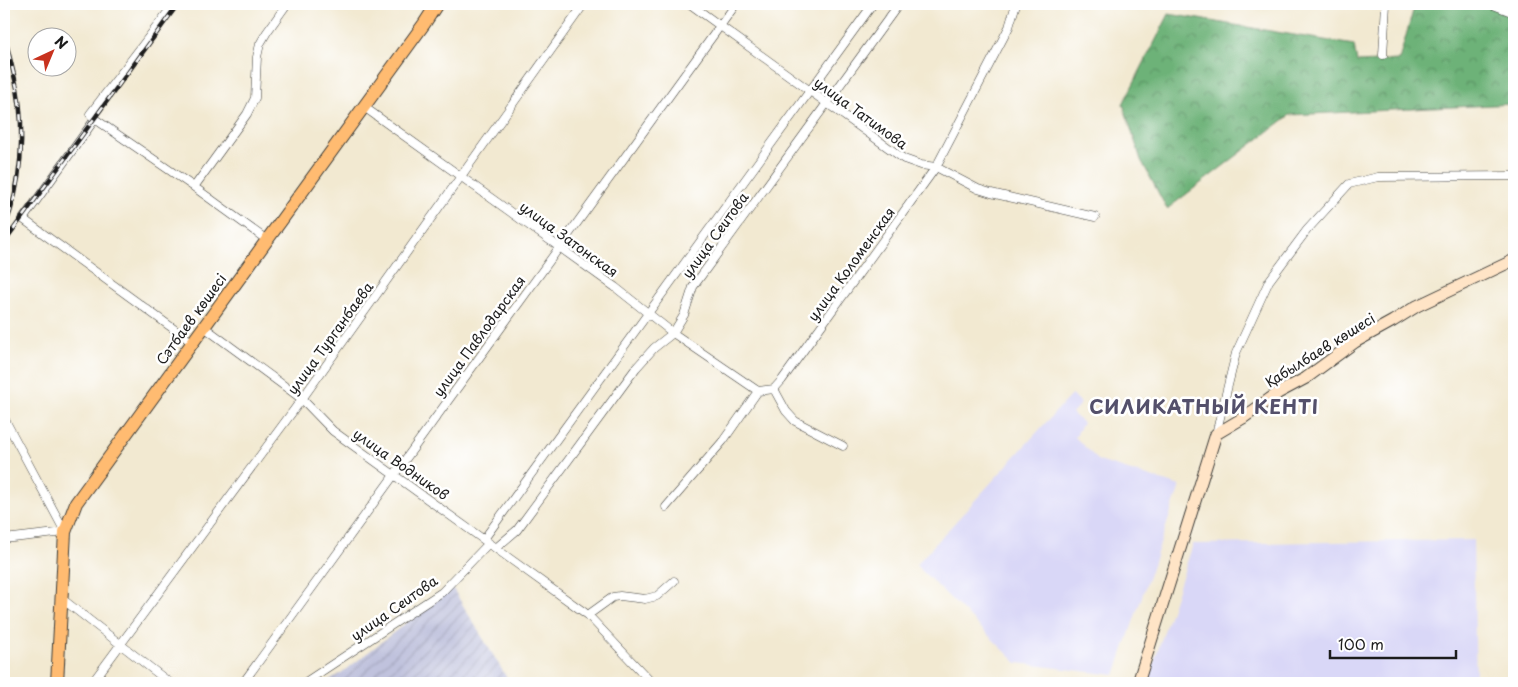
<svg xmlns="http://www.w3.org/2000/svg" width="1518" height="687" font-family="'Playpen Sans',sans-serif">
	<defs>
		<pattern id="industrial-furrows" width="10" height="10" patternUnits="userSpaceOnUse" patternTransform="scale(1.25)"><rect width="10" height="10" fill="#c0c2dd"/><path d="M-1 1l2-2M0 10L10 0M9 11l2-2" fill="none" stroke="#a4a6bd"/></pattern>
		<pattern id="forest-crowns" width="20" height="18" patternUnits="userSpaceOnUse" patternTransform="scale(1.25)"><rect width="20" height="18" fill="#6db278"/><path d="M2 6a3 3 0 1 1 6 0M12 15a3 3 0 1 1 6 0" fill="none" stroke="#599062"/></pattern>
	</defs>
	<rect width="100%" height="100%" fill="#fff"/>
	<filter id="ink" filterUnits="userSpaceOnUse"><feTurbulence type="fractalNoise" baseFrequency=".02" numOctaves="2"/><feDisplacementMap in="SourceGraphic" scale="10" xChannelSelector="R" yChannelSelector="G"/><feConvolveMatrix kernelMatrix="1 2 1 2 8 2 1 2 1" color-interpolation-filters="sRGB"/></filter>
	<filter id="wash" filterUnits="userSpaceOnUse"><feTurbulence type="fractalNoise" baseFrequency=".0096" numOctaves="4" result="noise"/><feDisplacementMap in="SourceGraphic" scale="20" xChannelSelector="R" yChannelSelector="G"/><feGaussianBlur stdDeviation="1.12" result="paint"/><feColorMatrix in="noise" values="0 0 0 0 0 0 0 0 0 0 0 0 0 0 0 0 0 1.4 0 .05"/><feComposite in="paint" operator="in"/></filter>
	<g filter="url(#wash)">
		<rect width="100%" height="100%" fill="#f2e9d1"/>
		<path fill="#d9d7f7" d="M1072,394l9,9 -9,10 11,10 -8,14 24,24 81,25 -65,189 -98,-12 -101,-98z
			M1473,540l3,143h-329l46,-139z"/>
		<path fill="url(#industrial-furrows)" d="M452,587l58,96h-186l19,-11z"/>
		<path fill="url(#forest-crowns)" stroke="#44674a" d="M1415,4h99v100l-224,11 -123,94 -26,-49 -18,-56 46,-90 185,31 3,17 42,-2z"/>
	</g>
	<g filter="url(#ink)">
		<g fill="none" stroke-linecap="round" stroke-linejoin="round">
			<defs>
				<path id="street" d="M174,4l-84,110 5,5 -72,100 170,124
					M690,4l214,155 17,6 15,2 42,22 13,4 104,24
					M1491,4l23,9
					M1383,55l3,-51
					M364,107l251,180 58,46 85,58
					M95,119l99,68 73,53
					M194,187l53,-73 8,-16 2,-41 3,-13 7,-12 20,-28
					M204,327l98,72 31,32 255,184 63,67
					M774,389l12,22 9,10 48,25
					M4,418l61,114 -61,7
					M1216,434l20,-81 33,-72 38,-51 42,-46 29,-7 136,-1
					M666,507l57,-66 35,-50 16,-2 8,-9 154,-213 73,-140 7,-23
					M484,539l389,-535
					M496,548l21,-18 119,-162 18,-20 19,-15 11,-18 9,-28 206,-283
					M61,598l109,85
					M588,615l25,-18 7,-1 25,3 12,-3 17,-15
					M92,683l210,-284 282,-395
					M243,683l493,-679
					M304,683l138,-91 47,-49"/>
				<path id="secondary" d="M1138,683l78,-249 27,-16 35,-25 28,-15 49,-36 38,-21 24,-15 97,-46"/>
				<path id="primary" d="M57,683l8,-151 11,-29 348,-479 13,-20"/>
			</defs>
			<use href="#street" stroke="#3c3b37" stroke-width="9"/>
			<use href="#secondary" stroke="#3c3b37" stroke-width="13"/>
			<use href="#primary" stroke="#3c3b37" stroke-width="14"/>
			<use href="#street" stroke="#fff" stroke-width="8"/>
			<use href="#secondary" stroke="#ffe4c6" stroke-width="11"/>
			<use href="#primary" stroke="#ffbb71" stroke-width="12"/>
			<defs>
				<path id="rail" d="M4,36c5,17 9,35 13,52 8,43 5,99 -13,140
					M4,242l174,-238"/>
			</defs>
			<use href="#rail" stroke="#1c1c1c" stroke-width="4.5"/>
			<use href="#rail" stroke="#fff" stroke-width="2.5" stroke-dasharray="8" stroke-linecap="butt"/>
		</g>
	</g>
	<g text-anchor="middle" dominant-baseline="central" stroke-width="5" stroke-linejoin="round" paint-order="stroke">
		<g font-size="14" fill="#1c1c1c" stroke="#fff">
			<text transform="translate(861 113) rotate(36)">улица Татимова</text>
			<text transform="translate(715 235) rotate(-54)">улица Сеитова</text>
			<text transform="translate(569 239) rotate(36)">улица Затонская</text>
			<text transform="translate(851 264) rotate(-54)">улица Коломенская</text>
			<text transform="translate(191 319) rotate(-54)">Сәтбаев көшесі</text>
			<text transform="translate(479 336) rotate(-54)">улица Павлодарская</text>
			<text transform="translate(330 338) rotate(-54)">улица Турганбаева</text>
			<text transform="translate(1320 350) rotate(-32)">Қабылбаев көшесі</text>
			<text transform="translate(401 464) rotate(35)">улица Водников</text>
			<text transform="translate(394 608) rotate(-35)">улица Сеитова</text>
		</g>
		<g font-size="19" font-weight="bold" letter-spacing="1" fill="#54506b" stroke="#fff">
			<text x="1204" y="406">СИЛИКАТНЫЙ КЕНТІ</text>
		</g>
	</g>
	<rect width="1518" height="687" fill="none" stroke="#fff" stroke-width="20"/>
	<g transform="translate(52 52) rotate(44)"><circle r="24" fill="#ffffff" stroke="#a4a4a4"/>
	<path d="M0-4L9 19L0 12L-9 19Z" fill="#c8321e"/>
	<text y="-8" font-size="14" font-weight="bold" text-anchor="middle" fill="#1c1c1c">N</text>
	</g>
	<path d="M1330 650v8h126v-8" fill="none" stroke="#1c1c1c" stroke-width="2.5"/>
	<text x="1338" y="650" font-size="15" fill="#1c1c1c" stroke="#ffffff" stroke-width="4" paint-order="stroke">100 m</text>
</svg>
